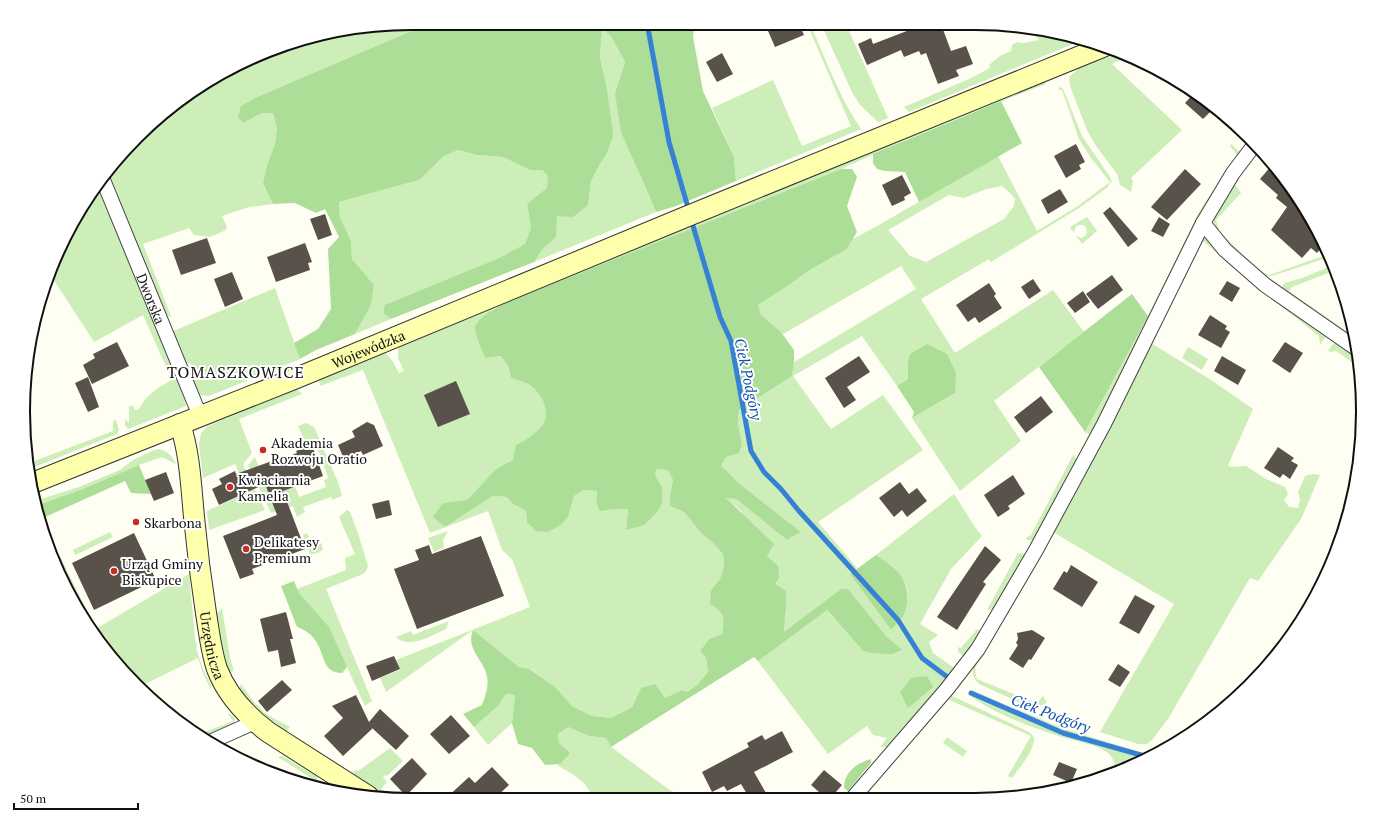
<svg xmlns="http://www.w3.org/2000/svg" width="1386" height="823" font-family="'PT Serif',serif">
	<rect width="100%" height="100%" fill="#fffef2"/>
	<path fill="#cdedb9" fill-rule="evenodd" d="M411,23h19l-173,74 -14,26 19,-10h11l4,15 -2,16 -8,21 -4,18 10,21 -24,3 -27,9 5,11 -1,3 -16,7 -16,-2 -5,-7 -46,16 28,72 -6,2 -56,-144 66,-71 112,-59z
		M807,24h3c16,35 29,73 51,105l-125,52 -2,-24 -22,-49 61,-28 29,66 49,-20z
		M821,24h25l42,94 -10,4 -18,-17 -8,-13z
		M602,29l9,6 14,27 -10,31 27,86 14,33 -122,50 8,-12 14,-13v-21l32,-11 3,-24 9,-17 6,-9 6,-31 -5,-35 -7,-31z
		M1030,30l12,4h8l23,4 2,5 -166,69 -5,-5 65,-28 21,-11 -1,-3 11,-9 11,-5 1,-6 5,-3 6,1 16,-3z
		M1122,55l5,2 -15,7 70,66 -51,48 2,2 -2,12 -11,-7 -3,-11 -21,-28 -9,-16 -17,-44 -1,-9 11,-10 19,-8z
		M1044,80l2,4c-69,26 -138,54 -205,85l-329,131 -19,9 -18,20 10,29 16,-2 7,10 3,12c5,2 11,3 15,5 13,6 26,27 17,41 -5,8 -18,17 -26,21l-3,15 -18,9 -29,31 -24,3 2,24 48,-31 15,1 5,7 13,7 1,11 35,2 6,-7 6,-21 10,-6 13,1 -1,12 4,7 14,-1h14l-2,20 36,-42 -7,-12 2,-6 11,1 5,10 -3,15v11l14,6 18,22 10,8 11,12 1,12 -4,13 -9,11 14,30 -3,14 -13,5 -9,12 6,7 2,14 -11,13 -10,7 -5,-2 -17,8 -24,-10 -9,19 -21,11 -19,-2 -20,-10 -17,-19 -24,-18 -12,-2 -46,-37 -87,62 -6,-14 20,-8 -4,-10 134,-53 -18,-48 -10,-9 -14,-39 -58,22 -67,-163 -43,16 -1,-5 2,-5 64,-24 8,10 6,11 5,-2 -6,-13v-12l14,-8z
		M1060,87l2,1 2,3 18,45 28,41 2,6 -2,-1 -2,5 -29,21 -88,54 -2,-3 -68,40 34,54 98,-63 31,42 -90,69 27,40 -61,50 -48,-73 43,-25 -47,-30v16l-11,7 -35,-50 -69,40 38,53 52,-34 40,55 -105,72 39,46 -7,6 41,56c15,-13 23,-36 11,-53 -6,-9 -17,-16 -26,-22l78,-61 21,33 7,9 -31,33 -31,55 18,11 -9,7 4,11 23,16 -65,78h-11l7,-9 -14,-3 -6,-9 -39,28 -74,-98 69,-50 40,45 38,-1 -15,-14 -38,-47h-7l-57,44 2,-25 -19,-52 -26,-45 -15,-13 10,1 51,41 14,-8 -60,-47 -21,-19 6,-9 16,-14 -4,-19 1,-14 53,-34 2,-14 122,-73 -15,-23 -118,68 -22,-19 -3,-10 31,-20 19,-14 39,-22 6,-10 26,-14 119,-69 39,75 41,-25 32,-24 -19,-24 -12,-19 -17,-49h-4zM1002,186l8,7 5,6 -1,7 -10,13 -78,43 -16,-6 -22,-26 61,-35 15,3 22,-9z
		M1231,144l11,10 -149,282 -8,-4 63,-116 52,-106 37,-55 -7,-9z
		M458,150l19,5 26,2 27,13h12l6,6v12l-21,16 4,24 -6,16 -28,15 -114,54 8,6 -36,15 16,-29 3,-20 -22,-26 -1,-18 -11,-24 -1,-15 80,-22 25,-24z
		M1235,185l6,8 -25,27 4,12 39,39 10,4 60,-21 1,3 -58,19h-9l-26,-24 -16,-17 -5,-7 -3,-8 1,-6 19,-28z
		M97,186l88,212 1,8 -5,2 -53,21 -3,-4v-6l4,4v-17h4l2,4 4,-1c9,-16 18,-21 33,-29l-29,-65 -49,27 -44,-68 39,-79z
		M1087,217l10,14 -15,13 -6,-8 5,2 4,-2 2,-3 -1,-6c-6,-5 -12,-1 -12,6l-4,-6z
		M1202,236h3l12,14 1,4 -16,-14 -51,103 57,35 45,31 -25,56 2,2 16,-1 20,13 19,8 3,7 -4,6 5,7 9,1 2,-8 -2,-8 7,-16 8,-2 7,1 -19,44 -43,62 -8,-3 -82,141 -16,21 -5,4h-9l-38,-12 74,-128 -121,-72z
		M1225,258l101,78 -6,9 -1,-9 -56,-44 -38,-32z
		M1334,265l2,5 -44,17 -3,4 67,47v5l-74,-53 -1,-2 4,-5 17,-5z
		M275,288l25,71 -91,37 -11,-1 -7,-15 5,-4 -6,-13 -6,1 -13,-32z
		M1335,343h3l19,13 2,11 -23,-16 -5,1 -3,-1 4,-6z
		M1188,347l20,12 -6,11 -20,-12z
		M290,389h7l5,5 -63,25 13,34 -9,11 22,46 -56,20 -2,-19 40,-18 -12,-29 -32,14 -4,-34 2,-11 7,-7 34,-14 4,-5z
		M116,420l3,10 -2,4 -85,34 -1,-9 1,3 81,-31v-10z
		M306,423l8,4 24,55 4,14 -10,4 -1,-3 -28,10 2,5 -8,5 -4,-11 -22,7 -23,-48 7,-8 15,39 25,-10 4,11 27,-10 -2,-7 3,-1 1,-2 -14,-38 -9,3 -7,-16z
		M159,449c8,2 13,6 17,15l-14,-7 -23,8 -59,25 -42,15v-5l41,-13 41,-17 13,-10 21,-10z
		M1073,455l5,5 -44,81 -7,-1 -1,-2 5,-3z
		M347,510l3,2 8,21 10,33 -2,5 -3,3 -37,15 46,112 -7,5 -18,-39 -32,-33 -18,-45 49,-19 -1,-12 10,-4 -16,-37z
		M448,531l-5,9 1,8 -10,4 -6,-14z
		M110,532l3,5 -38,18 -2,-5z
		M307,533l5,13 9,-3 2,6c-2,3 -9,6 -13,5l-7,-19z
		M1018,553l8,1 -32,56h-7z
		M60,556l31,63 -3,1 -32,-61z
		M189,574l6,64 2,9 -1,1 7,21 9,18 -2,1 -7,-15 -5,-15 -55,27 -40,-37 -9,-18z
		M222,608l8,50 4,13 -5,1 -7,-21 -6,-37z
		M449,621l-3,8c-13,6 -38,21 -50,8l15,-6 2,4z
		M977,629l5,3 -18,24 -6,-4v-5l3,1z
		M987,647c-7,11 -15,18 -10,32l59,24 7,-7 4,7 -8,3 -14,-1 -46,-21c-14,-14 -1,-25 8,-37z
		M241,684l12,17 13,13 24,13 -4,5 -26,-20 -21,-23z
		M971,690l91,38 90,28 -38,17c2,-7 0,-15 -6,-20 -11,-9 -35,-12 -49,-17 -29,-9 -66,-23 -90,-41z
		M506,694l9,1 -3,28 -24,22 -14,-18 24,-21z
		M950,695l79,37c2,2 5,4 5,7 1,10 -16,31 -22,39l-4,-2 23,-40 -84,-37z
		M229,713l6,6 -1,5 -29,15 -8,-4 36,-14 -5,-7z
		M568,727l21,9 17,2 5,9 71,52h-91c0,-17 -21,-26 -34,-34l3,-1 -2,-30z
		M947,737l20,14 -4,6 -20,-14z
		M390,748l13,13 -16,15 -2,-1 -2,2 4,5 -6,7 14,10h-8l-34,-24 2,-5 3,1z
		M282,756l36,21 -2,4 -38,-24z"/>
	<path fill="#adde97" d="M430,23h265l-2,14 10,54 31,66 2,24 -60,25 -20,6 -14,-33 -21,-47 -6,-39 10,-31 -14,-26 -9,-7 -2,29 7,31 5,35 1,12 -7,19 -6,9 -9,17 -3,24 -15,12 -16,-1 -1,21 -14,13 -8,12 -143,57 -8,-6 2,-8 112,-46 28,-15 6,-16 -4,-24 20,-16 1,-12 -6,-6h-12l-27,-13 -26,-2 -19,-5 -14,6 -25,24 -80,22 1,15 11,24 1,18 22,26 -3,20 -16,29 -39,16 -16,9 -6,-16 24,-14 13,-20 -3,-60 11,-12 -14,-28 -9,4 -21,-10 -22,1 -10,-21 4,-18 8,-21 2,-16 -4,-15h-11l-19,10 -5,-6 3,-11 16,-9z
		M1001,101l21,42 -103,59 -14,-30 -20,-1 -8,-2 -4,-6v-9z
		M841,169h11l5,8 -10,29 10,26 -10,17 -39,22 -19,14 -31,20 3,10 20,17 13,18v12l-2,14 -53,34 -1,14 4,19 -3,10 -13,4 -5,9 20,19 60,47 -14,8 -51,-41 -10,-1 48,46 -7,12 11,10 1,11 -3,7 10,7v17l-2,24 57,-43h7l38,47 16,14 -10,4 -20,-1 -9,-2 -36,-41 -69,51 -4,-4 -143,90 -5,-9 -17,-2 -21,-9 -10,7 1,9 11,10 -10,11 -15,1 -13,-17 -14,-4 -6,-21 3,-28 -9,-1 -8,12 -24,21 -11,-13 19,-9c3,-8 7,-19 5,-28 -2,-17 -22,-27 -14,-47l46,37 11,2 25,18 17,19 20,10 19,2 21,-11 9,-19 14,-4 10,14 17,-8 5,2 10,-7 11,-13 -2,-14 -6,-7 9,-12 13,-5c3,-17 3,-21 -12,-30l1,-14 9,-11 4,-13 -1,-12 -11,-12 -10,-8 -18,-22 -14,-6v-11l3,-15 -5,-10 -11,-1 -2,6 7,12v16l-5,9 -13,13 -18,5 2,-21h-14l-14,2 -4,-8 1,-12 -13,-1 -10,6 -6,21 -6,7 -14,8 -12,-1 -9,-9 -1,-11 -13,-7 -6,-7 -14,-1 -48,31 -12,-10 10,-14 24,-3 29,-31 17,-9 3,-15c9,-4 22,-13 27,-21 9,-14 -4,-35 -17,-41 -4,-2 -10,-3 -15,-5l-3,-12 -7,-10 -16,2c-2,-7 -10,-22 -10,-30 1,-11 28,-24 37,-28z
		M1132,294l16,22 -63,116 -46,-65z
		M927,344l20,10 9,19 -1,20 -43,25 2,-6 -17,-26 11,-7v-16l2,-9z
		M139,465l12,29 -20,-1 -6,-12 -80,36 5,13 -7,3 -5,-28 42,-15z
		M876,555c9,6 20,13 26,22 8,13 7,32 -2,44 -3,3 -6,6 -9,9l-41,-56z
		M294,581l5,12 30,34 18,40 -5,6c-19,0 -17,-16 -24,-28 -5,-10 -12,-15 -21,-18l-16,-41z
		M927,676l6,11 -25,21 -8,-16 11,-14z
		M871,759v4l-23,28 -4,-3c0,-15 12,-25 27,-29z"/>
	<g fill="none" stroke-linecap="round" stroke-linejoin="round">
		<path stroke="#3680d5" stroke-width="5" d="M647,23l22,119 20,69
			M691,219l29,98 11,24 20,110 13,21 17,17 18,22 99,109 24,38 24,18
			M971,693l92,40 85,24"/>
	</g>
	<path fill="#59524b" d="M785,24h14l5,11 -29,12 -7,-16z
		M910,24h31l10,27 15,-5 7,18 -17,6 3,6 -21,8 -12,-31 -5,2 -2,-4 -15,6 -3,-7 -34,15 -9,-21 13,-6 2,6 39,-15z
		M722,53l11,21 -16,8 -11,-20z
		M1195,92l19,16 -11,11 -18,-16z
		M1076,144l9,18 -6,3 2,4 -15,9 -12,-22z
		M1272,165l26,31 16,31 -3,4 9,8 4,6 -7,8 -6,-5 -9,10 -31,-28 16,-23 -11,-9 2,-3 -18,-16z
		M1185,169l16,15 -34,36 -16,-13z
		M902,175l9,18 -7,4 1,3 -13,6 -10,-21z
		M1060,189l8,13 -20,12 -7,-14z
		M1110,207l28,32 -10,8 -25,-34z
		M325,214l7,21 -14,5 -8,-21z
		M1159,217l11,7 -7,13 -12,-6z
		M207,238l9,25 -35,12 -9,-25z
		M305,243l7,19 -4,1 2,7 -34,12 -9,-25z
		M232,272l11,27 -18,8 -11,-28z
		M1112,275l11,15 -25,19 -12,-15z
		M1033,279l8,12 -12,8 -8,-12z
		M1227,281l13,7 -8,14 -13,-8z
		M989,283l7,11 -2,2 8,12 -23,15 -4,-6 -7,5 -12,-17z
		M1083,291l7,11 -15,11 -8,-10z
		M1210,315l17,11 -2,3 5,3 -9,16 -23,-13z
		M117,342l12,24 -37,18 -9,-19 12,-7 -2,-4z
		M1285,342l18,11 -13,20 -18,-12z
		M859,356l11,16 -23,15 9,13 -12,8 -19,-30z
		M1222,356l24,14 -8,15 -24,-14z
		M88,377l11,30 -11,5 -13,-29z
		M456,381l14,33 -32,13 -14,-32z
		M1041,396l12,16 -27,21 -12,-16z
		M367,422l7,3 9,21 -20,9 -2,-4 -17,8 -6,-14 17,-8 -3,-6z
		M312,445l11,31 -40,15 22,58 -53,20 2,5 -14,5 -17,-43 54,-21 -12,-31 -46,21 -7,-16 10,-5 -3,-5 16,-8 1,3 36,-13 1,2 24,-10 -1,-2z
		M1278,447l16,11 -3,3 7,4 -8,14 -7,-5 -3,4 -16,-10z
		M166,472l8,21 -20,8 -9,-21z
		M1013,475l12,19 -17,12 2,3 -12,8 -14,-22z
		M900,482l9,12 8,-6 10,13 -20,16 -5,-7 -8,7 -15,-19z
		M389,500l3,15 -16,4 -4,-15z
		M134,533l22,47 -62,30 -22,-47z
		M481,536l23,60 -87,33 -23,-60 25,-9 -4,-10 14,-5 3,9z
		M985,546l16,14 -18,22 3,2 -29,46 -20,-13z
		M1071,565l27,17 -16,25 -29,-18 11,-18 3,2z
		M1135,595l20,11 -16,28 -20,-11z
		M286,612l7,27h-3l6,24 -15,4 -3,-17 -10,2 -8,-33z
		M1032,630l13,8 -14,22 -2,-1 -6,9 -14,-9 9,-14 -2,-2 2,-4 -1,-6z
		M394,656l6,13 -28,12 -6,-15z
		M1118,664l12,8 -10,15 -12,-7z
		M282,680l10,10 -25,22 -9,-11z
		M356,695l13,27 11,-13 29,27 -13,14 -24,-22v1l-29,27 -19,-20 19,-18 -11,-12z
		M451,715l19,21 -21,18 -19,-20z
		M782,731l11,21 -39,20 12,21 -10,6h-6l-9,-15 -14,7 -3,-5 -12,6 -10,-20 47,-25 -2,-4 15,-8 3,5z
		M412,758l15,16 -21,22 -16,-17z
		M1059,762l18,7 -6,14 -18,-8z
		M492,767l17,18 -15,14h-49l24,-22 6,6z
		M824,770l18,15 -12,14h-3l-16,-14z"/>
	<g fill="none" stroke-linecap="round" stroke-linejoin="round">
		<defs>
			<g id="street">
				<path id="s1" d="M103,180l97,236"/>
				<path d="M1203,223l22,27 40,35 92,64"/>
				<path d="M210,742l45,-20"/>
				<path d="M852,799l95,-110 31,-40 58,-99 68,-126 99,-201 30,-50 22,-29"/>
			</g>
			<g id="secondary">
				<path id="s2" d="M180,424c10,30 11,62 14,93 3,32 7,64 12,96 3,19 5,38 11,56 10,26 30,47 51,63l100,64"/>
				<path id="s3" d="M35,482l264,-105 384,-159 422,-172"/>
			</g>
		</defs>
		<use href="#street" stroke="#434343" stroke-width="16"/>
		<use href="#secondary" stroke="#323232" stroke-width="22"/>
		<use href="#street" stroke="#fff" stroke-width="14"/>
		<use href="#secondary" stroke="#fdffad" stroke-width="20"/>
	</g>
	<g fill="#c92d1e" stroke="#fff" stroke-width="1.5">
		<circle cx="263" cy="450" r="4"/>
		<circle cx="230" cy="487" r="4"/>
		<circle cx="136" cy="522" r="4"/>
		<circle cx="246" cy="549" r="4"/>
		<circle cx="114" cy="571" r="4"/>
	</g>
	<g text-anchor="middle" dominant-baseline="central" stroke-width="4" stroke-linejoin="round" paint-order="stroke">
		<g font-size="14" fill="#101010" stroke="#fff">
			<text stroke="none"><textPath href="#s1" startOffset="128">Dworska</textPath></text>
			<text stroke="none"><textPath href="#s3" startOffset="359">Wojewódzka</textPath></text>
			<text stroke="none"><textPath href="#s2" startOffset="224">Urzędnicza</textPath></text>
		</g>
		<g font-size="14" fill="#101010" stroke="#fff" text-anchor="start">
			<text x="271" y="442">Akademia<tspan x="271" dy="16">Rozwoju Oratio</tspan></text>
			<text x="238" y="479">Kwiaciarnia<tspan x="238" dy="16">Kamelia</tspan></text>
			<text x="144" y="522">Skarbona</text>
			<text x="254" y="541">Delikatesy<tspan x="254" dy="16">Premium</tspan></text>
			<text x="122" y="563">Urząd Gminy<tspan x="122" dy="16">Biskupice</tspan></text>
		</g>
		<g font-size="15" font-style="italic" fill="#1052aa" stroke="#fff">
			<text transform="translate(749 379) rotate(78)">Ciek Podgóry</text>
			<text transform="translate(1051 713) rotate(21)">Ciek Podgóry</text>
		</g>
		<g font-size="16" letter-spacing="1" fill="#101010" stroke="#fff">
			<text x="236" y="372">TOMASZKOWICE</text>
		</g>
	</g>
	<path d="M0 0H1386V823H0ZM411 30H975A381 381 0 0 1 1356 411V412A381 381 0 0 1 975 793H411A381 381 0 0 1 30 412V411A381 381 0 0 1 411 30Z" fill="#fff" fill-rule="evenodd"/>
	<path fill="none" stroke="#101010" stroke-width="2" d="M411 30H975A381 381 0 0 1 1356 411V412A381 381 0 0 1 975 793H411A381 381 0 0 1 30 412V411A381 381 0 0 1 411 30Z"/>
	<path d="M14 803v6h124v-6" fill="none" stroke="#101010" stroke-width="2"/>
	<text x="20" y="803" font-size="12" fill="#101010" stroke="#ffffff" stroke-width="3" paint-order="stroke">50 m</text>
</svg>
